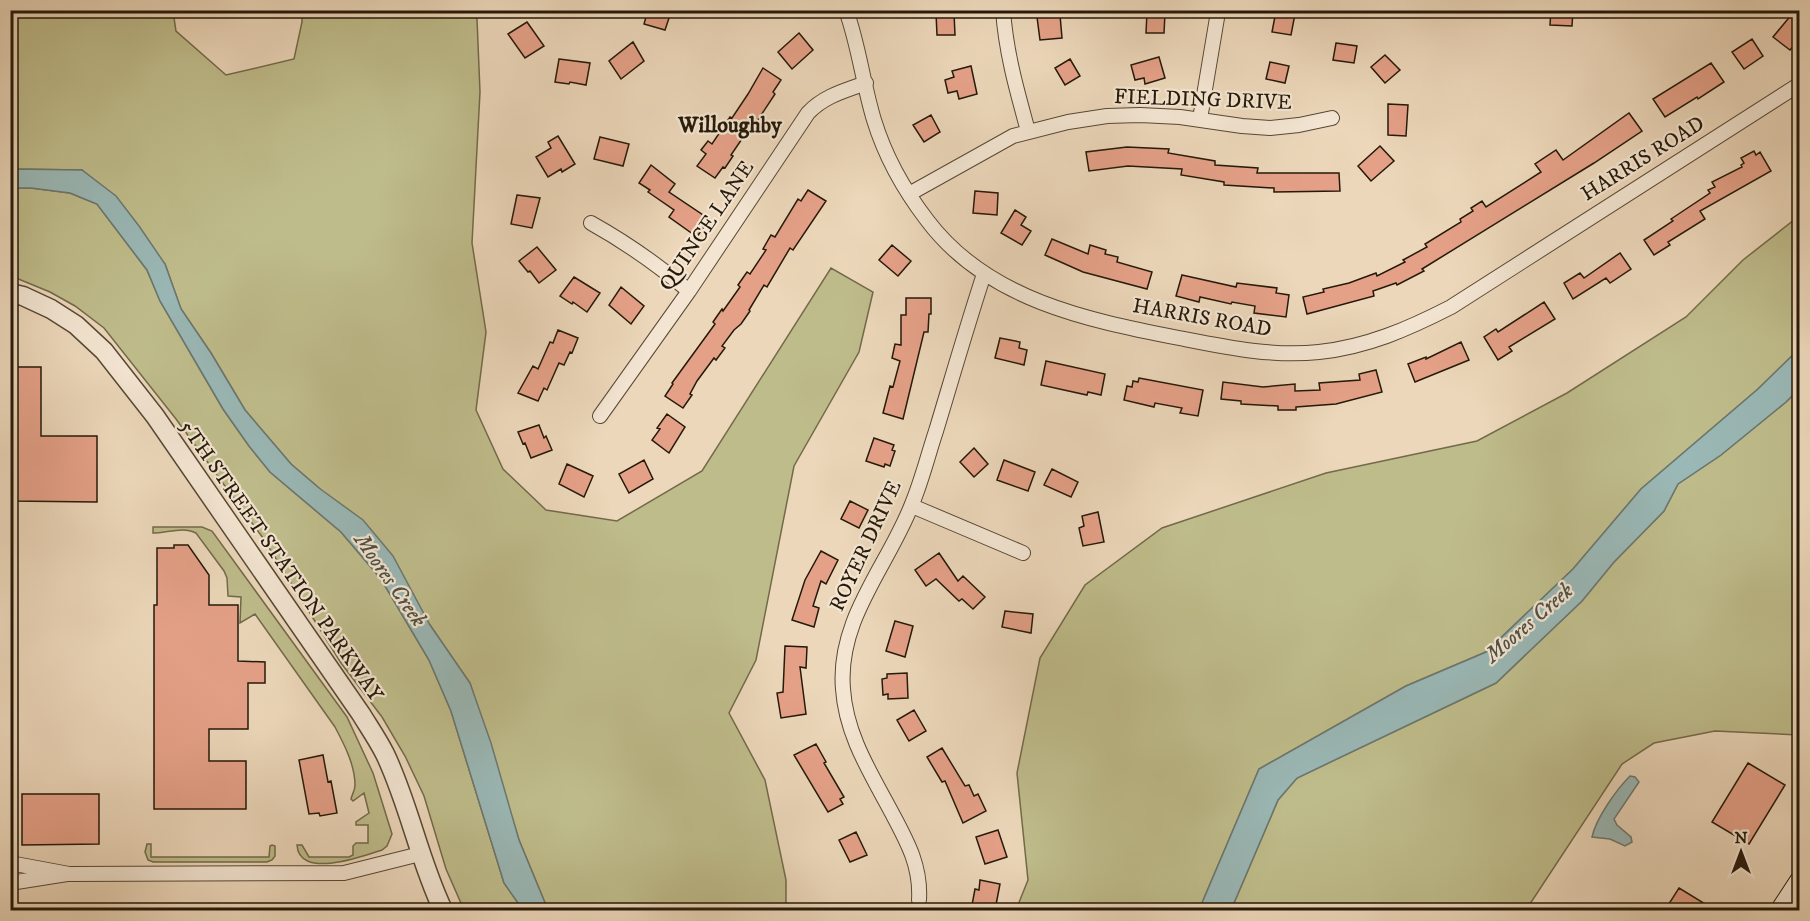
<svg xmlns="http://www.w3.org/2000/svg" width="1810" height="921" font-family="'IM FELL DW Pica',serif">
	<rect width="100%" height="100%" fill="#ecd7ba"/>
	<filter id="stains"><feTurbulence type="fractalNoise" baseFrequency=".00333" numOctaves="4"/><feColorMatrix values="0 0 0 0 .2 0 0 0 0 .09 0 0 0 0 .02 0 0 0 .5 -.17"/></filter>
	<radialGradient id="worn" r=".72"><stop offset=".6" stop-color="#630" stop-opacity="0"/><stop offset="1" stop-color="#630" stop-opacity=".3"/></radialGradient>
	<path fill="#bfbc8b" stroke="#726a4a" stroke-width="1.5" d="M11,11h162l3,20 50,44 68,-16 8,-37v-11h170l5,8 3,73 -8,151 14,89 -10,78 27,59 43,41 71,11 85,-50 129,-203 42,24 -14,60 -65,114 -38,194 -27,53 36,67 21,100v30h-238l-29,-70 -49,-157 -40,-58 -111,-137 -28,-24 -46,-54 -34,-57 -30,-44 -16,-45 -83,-94 -71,-1z
		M10,188h21l39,5 27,11 50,66 13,31 63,108 26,37 21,26 71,60 40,47 48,81 22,51 53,172 19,27h-59l-18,-41 -22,-73 -19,-40 -23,-39 -41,-54 -78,-125 -87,-119 -72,-91 -29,-22 -25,-14 -39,-16z
		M1799,216v133l-41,40 -117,100 -68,80 -87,83 -80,34 -147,83 -60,141h-183l12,-30 -11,-107 23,-115 45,-73 77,-57 164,-55 151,-32 90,-48 119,-76 57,-57z
		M1799,389v346l-84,-4 -61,12 -32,21 -96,146h-295l47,-110 19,-22 199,-95 86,-82 32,-39 50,-51 14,-27 43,-29 65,-53z
		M153,527h49l10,4 135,186 26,56 19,61 -5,12 -5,4c-18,6 -83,30 -85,-5h5l7,12h40l4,-2v-9l3,-3h12v-18h-12v-3l13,-9 -5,-20 -11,8 -2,-2c1,-5 4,-8 4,-14 0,-20 -11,-41 -20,-58l-80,-113 -15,9 1,-26 -13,-1 -1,-18 -3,-7 -28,-38c-13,-7 -29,0 -43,0z
		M147,844h4v13h118l1,-11 2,-1 3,1v10l-3,4 -5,2h-114l-5,-2 -3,-8z"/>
	<path fill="#9ab8b6" stroke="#6b7871" stroke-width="1.5" d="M11,169l71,1 34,26 23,30 26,38 16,45 30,44 34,57 46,54 28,24 44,32 30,36 37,69 40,58 21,60 28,97 29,70h-25l-19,-27 -53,-172 -22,-51 -48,-81 -40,-47 -71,-60 -21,-26 -26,-37 -63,-108 -13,-31 -50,-66 -27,-11 -39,-5h-20z
		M1799,349v40l-13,13 -65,53 -43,29 -14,27 -50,51 -32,39 -86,82 -199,95 -19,22 -47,110h-32l60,-141 147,-83 80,-34 87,-83 68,-80 117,-100z
		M1630,776l5,1 4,5 -25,37 3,6 14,12 1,5 -7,4 -15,-7 -18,-2c4,-19 25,-48 38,-61z"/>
	<path fill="#e5a188" stroke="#251909" stroke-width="1.5" d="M648,10h20l-1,4 3,1 -5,15 -21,-6z
		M1551,10h22l-1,16 -22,-1z
		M1276,11l19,3 -4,21 -19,-3z
		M1147,12l18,1 -1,20h-18z
		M936,13h18l1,22h-18z
		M1792,14l8,6v19l-10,11 -17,-13z
		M1060,15l2,23 -22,2 -3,-23z
		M527,22l17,24 -19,12 -17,-24z
		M799,33l14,17 -21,19 -14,-17z
		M1752,39l11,17 -19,13 -12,-17z
		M633,42l11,19 -23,18 -12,-18z
		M1336,43l21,3 -3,17 -21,-3z
		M1385,55l15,15 -15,13 -14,-16z
		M1159,57l6,21 -20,6 -1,-6 -9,2 -4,-15z
		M559,59l31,4 -4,22 -16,-3 -1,2 -14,-2z
		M1070,59l10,17 -15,9 -10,-17z
		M1270,62l19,4 -4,17 -19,-4z
		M1711,63l13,19 -26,17 -1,-2 -32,20 -12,-18z
		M971,66l6,28 -18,5 -2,-8 -9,2 -3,-13 9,-3 -2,-6z
		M763,68l18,12 -8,12 2,2 -25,38 -2,-2 -17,25 2,1 -8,12 -2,-1 -8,11 -18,-12 9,-12 -5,-4 7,-9 4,3 18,-27 2,1 16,-24z
		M1388,104l20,1 -2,31 -18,-1z
		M1629,113l13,18 -48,32 -172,106 2,2 -27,14 -1,-2 -23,8 1,5 -67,18 -4,-17 21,-5 -1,-3 26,-6 27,-10 1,3 28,-14 -2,-2 24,-13 -2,-3 36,-22 -1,-3 13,-8 -2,-3 11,-7 4,6 55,-35 -6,-8 21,-14 7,10z
		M931,115l9,17 -16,10 -11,-17z
		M558,136l17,28 -13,8 -1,-3 -13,8 -12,-20 15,-9 -3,-6z
		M600,137l29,7 -6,22 -29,-7z
		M1380,146l14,15 -23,20 -13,-15z
		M1127,147l42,2 -1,4 47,8v4l43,3 -1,5h82l1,18 -66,1v-4l-50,-3v-3l-43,-7 1,-6 -54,-3 -39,5 -3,-19z
		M1754,151l2,4 4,-3 11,19 -71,40 5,8 -37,23 2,3 -16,10 -10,-15 29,-19 -2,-2 39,-26 -2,-3 7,-3 -3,-5 30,-15 -1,-2 3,-2 -3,-5z
		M651,165l24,19 -6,8 40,27 -12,18 -28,-20 5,-7 -26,-18 2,-2 -11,-7z
		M808,190l18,11 -33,49 -3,-2 -23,39 -3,-2 -15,25 1,1 -9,13 -7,6 -12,16 3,2 -9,12 -2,-2 -17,23 -7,13 2,1 -9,13 -18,-12 8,-12 -1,-1 43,-59 -2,-2 9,-13 1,2 17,-24 -2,-2 9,-13 3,2 16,-24 -3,-1 8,-14 4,2 23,-38 3,2z
		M975,191l23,2 -1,22 -24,-2z
		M517,195l23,3 -8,30 -21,-4z
		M1015,210l11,7 -5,8 10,6 -9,14 -21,-12z
		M1052,239l36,15 2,-9 16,5 -1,4 13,3 -1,5 35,10 -5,17 -64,-17 -38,-17z
		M892,245l19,16 -13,15 -19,-16z
		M537,247l19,23 -17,13 -9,-12 -2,1 -9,-11z
		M1620,253l11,16 -21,14 -4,-5 -33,21 -9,-16 16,-10 4,5z
		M1182,275l54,12 1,-4 40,5 -1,5 13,2 -3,22 -32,-4 1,-7 -23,-4 -1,2 -31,-7 -1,5 -23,-6z
		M574,277l26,16 -13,19 -14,-10 -1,2 -12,-8z
		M621,287l23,19 -13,18 -22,-19z
		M906,298h25v16h-2l-1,18h-4l-21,87 -20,-6 7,-27 3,1 7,-26 -8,-3 3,-14 6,1v-30h5z
		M1544,302l11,17 -46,28 3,4 -14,9 -14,-23 12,-8 2,3z
		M558,330l20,8 -6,15 -2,-1 -6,13 -5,-2 -12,27 -3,-2 -6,13 -20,-8 15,-27 5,3 12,-27 3,1z
		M1000,338l20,4 -1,6 8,2 -3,15 -29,-7z
		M1461,342l8,18 -54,22 -7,-18 18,-7v2z
		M1046,361l59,13 -4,21 -13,-3 -1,3 -46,-10z
		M10,367h31v69h56v66l-87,-1z
		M1376,370l6,22 -46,12 -40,3v3h-18v-4l-37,-2v-3l-20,-2 2,-17 40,5 32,-3v7l25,-1 -1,-7 41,-3 -1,-6z
		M1139,378l64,12 -5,26 -18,-3 2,-5 -27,-5 -1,4 -30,-7 3,-14 5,1 1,-6 5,1z
		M667,414l18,13 -16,26 -17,-13 8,-11 -3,-1z
		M539,425l5,13 2,-2 6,14 -21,8 -6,-15 -2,1 -5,-12z
		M874,438l20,7 -2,5 3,1 -5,15 -5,-2 -1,3 -18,-6z
		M974,448l14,16 -14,13 -14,-15z
		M644,460l9,19 -24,14 -10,-19z
		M1004,460l31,12 -7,19 -31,-11z
		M567,464l26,12 -9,21 -25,-13z
		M1052,469l26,13 -7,15 -27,-12z
		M850,501l18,9 -9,18 -18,-9z
		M1098,512l6,30 -21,4 -4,-18 5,-2 -2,-10z
		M174,545h14l21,30v30h29v56l27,1v21h-17v46h-39v32h37v48h-92v-204h3v-57h17z
		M821,551l17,9 -12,24 -5,-3 -8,25 6,2 -5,19 -22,-7 13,-40z
		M939,553l19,28 5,-5 22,21 -12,12 -11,-10 -3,2 -23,-22 -10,7 -11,-16z
		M1005,611l28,3 -2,19 -29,-6z
		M895,621l18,5 -8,31 -19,-6z
		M785,646l22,1 -1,21 -6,-1 6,47 -25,4 -4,-25 6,-1z
		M907,673l1,25 -20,1v-5l-5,1 -1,-16 5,-1v-4z
		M914,710l12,21 -17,10 -12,-21z
		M816,744l10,18 -2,1 20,34 -4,2 3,5 -15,8 -34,-57z
		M942,748l23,38 4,-1 5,11 4,-2 8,17 -23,12 -18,-42 -3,1 -15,-25z
		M323,755l5,27 3,-1 6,32 -17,3 -1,-3 -10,1 -10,-54z
		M1748,763l37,22 -36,59 -37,-22z
		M22,794h77v50l-77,1z
		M998,830l9,27 -22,7 -9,-27z
		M856,832l11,23 -17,7 -11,-22z
		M980,880l20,4 -5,26 -23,-5 3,-16 4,1z
		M1679,888l36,22h-50z"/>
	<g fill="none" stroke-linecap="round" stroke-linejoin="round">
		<defs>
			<path id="minor" d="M846,10c13,36 17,74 28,110 11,36 30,70 53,100 60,80 160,100 252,118 46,9 93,19 140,14 48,-5 89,-23 132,-45l349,-223
				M1003,10c3,43 14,81 25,121
				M1200,119l18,-107
				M909,194l104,-58 55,-14 39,-6 33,-1 40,2 62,9 28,2 29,-3 33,-7
				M591,223c36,20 67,42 98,68
				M600,416l89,-125 119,-178c16,-17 36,-22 58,-30
				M912,506l111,47
				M10,863l59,11 275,-1 76,-19
				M10,883l57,-9
				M919,900c2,-33 -11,-57 -26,-85 -21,-40 -47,-79 -50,-126 -6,-70 45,-123 69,-185 10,-24 16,-49 24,-73 16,-53 31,-105 48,-157"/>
			<path id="tertiary" d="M10,293l13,3 28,13 25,16 28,26 51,65 206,298c8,13 17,26 24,40 24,50 34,106 58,156"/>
			<path id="secondary" d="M1781,910l19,-29"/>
		</defs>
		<use href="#minor" stroke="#574835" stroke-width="16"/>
		<use href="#tertiary" stroke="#574835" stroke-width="21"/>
		<use href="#secondary" stroke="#251909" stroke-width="22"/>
		<use href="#minor" stroke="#f3e5d2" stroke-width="14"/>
		<use href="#tertiary" stroke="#f3e5d2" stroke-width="18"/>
		<use href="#secondary" stroke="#f3e5d2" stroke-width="20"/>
	</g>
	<g text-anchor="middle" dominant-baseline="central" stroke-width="4.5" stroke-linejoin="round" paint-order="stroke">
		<g font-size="21" fill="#251909" stroke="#f3e5d2">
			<text transform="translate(1203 100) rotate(2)">FIELDING DRIVE</text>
			<text transform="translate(1643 159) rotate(-32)">HARRIS ROAD</text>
			<text transform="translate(707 226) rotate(-56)">QUINCE LANE</text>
			<text transform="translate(1202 318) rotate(10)">HARRIS ROAD</text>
			<text transform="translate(866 546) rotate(-65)">ROYER DRIVE</text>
			<text transform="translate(281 561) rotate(55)">5TH STREET STATION PARKWAY</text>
		</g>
		<g font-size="22" font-weight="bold" fill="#251909" stroke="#f3e5d2">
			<text x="730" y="125">Willoughby</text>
		</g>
		<g font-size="22" font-style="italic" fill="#4e5146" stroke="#f3e5d2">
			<text transform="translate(390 580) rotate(55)">Moores Creek</text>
			<text transform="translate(1529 623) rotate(-41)">Moores Creek</text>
		</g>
	</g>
	<rect width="1810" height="921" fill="none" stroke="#ecd7ba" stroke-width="36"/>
	<rect x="12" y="12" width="1786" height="897" fill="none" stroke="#251909" stroke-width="3"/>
	<rect x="18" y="18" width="1774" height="885" fill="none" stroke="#251909" stroke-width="1.5"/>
	<g transform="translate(1741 852)" stroke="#f3e5d2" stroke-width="4.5" paint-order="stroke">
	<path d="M0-4.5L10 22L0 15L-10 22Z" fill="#251909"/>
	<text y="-9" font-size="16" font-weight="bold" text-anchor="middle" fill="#251909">N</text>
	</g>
	<rect width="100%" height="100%" filter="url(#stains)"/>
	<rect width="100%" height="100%" fill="url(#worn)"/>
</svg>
